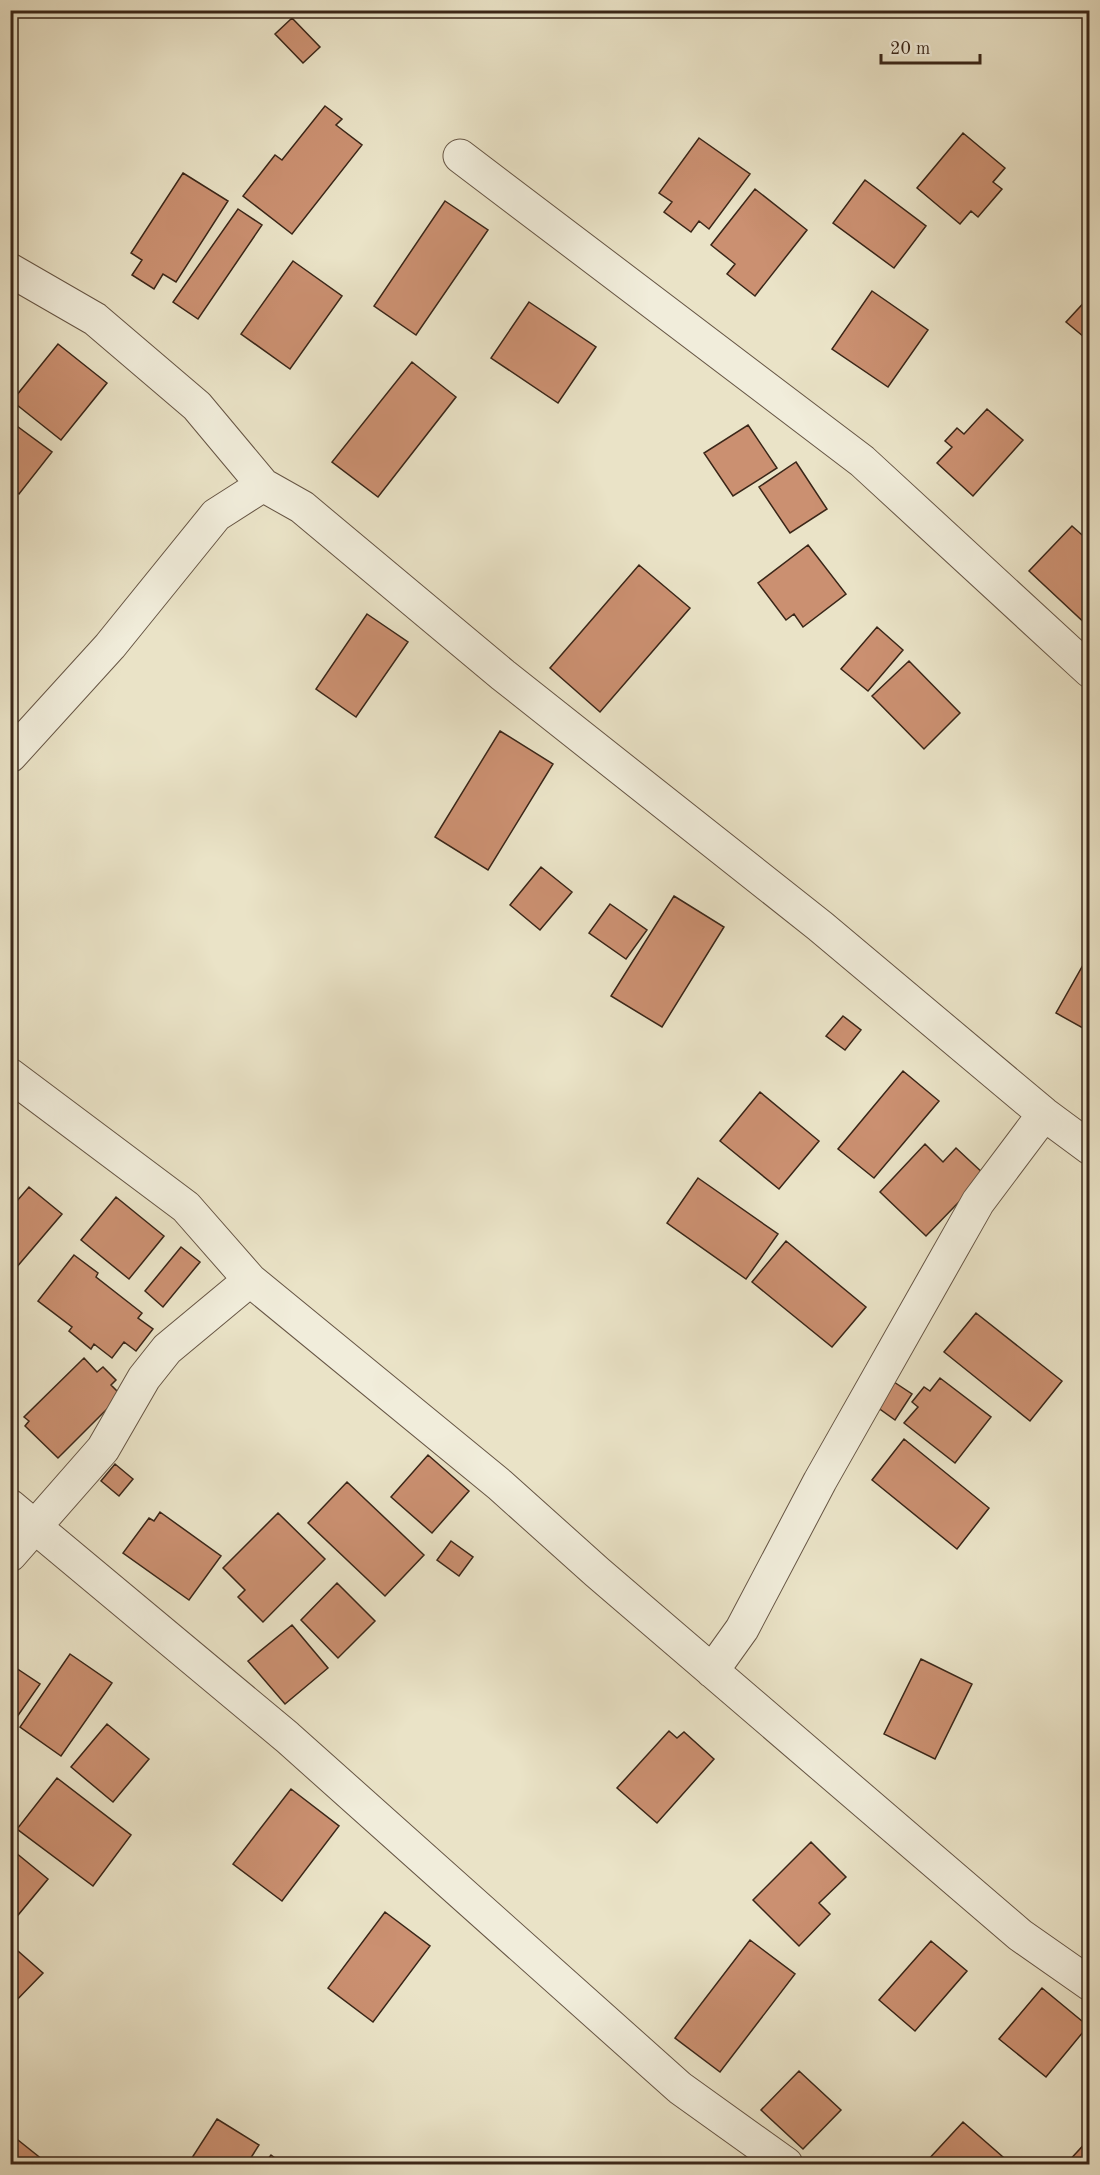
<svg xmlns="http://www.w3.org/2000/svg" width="1100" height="2175" font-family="'Old Standard TT',serif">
	<rect width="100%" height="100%" fill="#eae3c7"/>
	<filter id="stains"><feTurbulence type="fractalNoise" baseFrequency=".00333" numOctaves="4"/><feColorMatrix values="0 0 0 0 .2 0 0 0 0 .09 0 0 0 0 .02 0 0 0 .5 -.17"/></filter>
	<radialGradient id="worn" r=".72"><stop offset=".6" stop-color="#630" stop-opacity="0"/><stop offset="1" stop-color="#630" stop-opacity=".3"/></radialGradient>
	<path fill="#cb9071" stroke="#3a2618" stroke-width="1.5" d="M292,18l28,29 -17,16 -28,-29z
		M325,106l17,13 -6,6 26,20 -70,89 -49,-38 32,-41 7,5z
		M963,133l42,35 -12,14 9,7 -24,28 -7,-6 -11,13 -43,-36z
		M699,138l51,36 -41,55 -10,-8 -8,11 -27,-20 8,-10 -13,-9z
		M183,173l45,28 -52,81 -13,-8 -9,15 -22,-14 10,-15 -11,-7z
		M865,180l61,46 -32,42 -61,-45z
		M755,189l52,41 -52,66 -28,-22 8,-10 -24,-19z
		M445,201l43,29 -72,105 -42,-29z
		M238,209l24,16 -64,94 -25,-17z
		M293,261l49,35 -52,73 -49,-35z
		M872,291l56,39 -40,57 -56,-38z
		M1090,296v46l-24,-20z
		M529,302l67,45 -38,56 -67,-45z
		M58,344l49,39 -46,57 -49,-39z
		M412,362l44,35 -78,100 -46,-35z
		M987,409l36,31 -50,56 -36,-33 15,-16 -7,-6 12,-13 7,6z
		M10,421l42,31 -33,42 -9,-7z
		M748,425l29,43 -44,28 -29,-43z
		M796,462l31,47 -37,24 -31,-46z
		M1072,526l18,16v86l-61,-57z
		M808,545l38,49 -43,33 -9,-13 -8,6 -28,-37z
		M639,565l51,43 -90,104 -50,-44z
		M367,614l41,28 -52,75 -40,-28z
		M877,627l26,23 -35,41 -27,-22z
		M909,661l51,52 -36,36 -52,-53z
		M500,731l53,33 -65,106 -53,-33z
		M541,867l31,25 -32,38 -30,-25z
		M674,896l50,31 -62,100 -51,-31z
		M610,904l37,26 -21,29 -37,-26z
		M1087,958l3,1v73l-34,-19z
		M843,1016l18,14 -16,20 -19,-14z
		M903,1071l36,30 -65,77 -36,-29z
		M760,1092l59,49 -40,48 -59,-48z
		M925,1144l18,18 13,-14 29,27 -59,61 -46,-44z
		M698,1178l80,56 -32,45 -79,-56z
		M29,1187l33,27 -52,61v-66z
		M116,1197l48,39 -35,43 -48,-39z
		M786,1241l80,66 -34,40 -80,-65z
		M181,1247l19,15 -37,45 -18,-16z
		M74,1255l24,18 -2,4 46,36 -4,5 15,11 -17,22 -12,-9 -12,16 -18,-14 -3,5 -22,-18 3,-4 -34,-26z
		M976,1313l86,68 -32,40 -86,-69z
		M84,1358l13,14 6,-5 13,13 -5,5 10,10 -63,63 -33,-32 4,-5 -5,-4z
		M940,1378l51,39 -36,46 -51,-40 14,-16 -6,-5 12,-15 6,4z
		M894,1382l18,12 -17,26 -18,-13z
		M904,1439l85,69 -32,41 -85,-69z
		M428,1455l41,36 -37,42 -41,-36z
		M115,1464l18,15 -14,17 -18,-15z
		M347,1482l77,73 -39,41 -77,-73z
		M160,1512l61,44 -32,44 -66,-47 26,-35 5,3z
		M278,1513l47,46 -62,63 -25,-25 7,-7 -22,-22z
		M451,1541l22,16 -14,19 -22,-16z
		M337,1583l38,38 -37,37 -37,-38z
		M292,1625l36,43 -43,36 -37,-43z
		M70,1654l42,29 -51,73 -41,-29z
		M921,1659l51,25 -37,75 -51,-25z
		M10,1664l30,20 -28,40 -2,-1z
		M107,1724l42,35 -36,43 -42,-35z
		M669,1731l8,7 7,-6 30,27 -57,64 -40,-35z
		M57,1778l74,57 -38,51 -76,-57z
		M291,1789l48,37 -57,75 -49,-37z
		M811,1842l35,35 -27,26 11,11 -31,32 -46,-46z
		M10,1848l38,31 -34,41 -4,-2z
		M385,1912l45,34 -57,76 -45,-34z
		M750,1940l45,34 -75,98 -45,-34z
		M931,1941l36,30 -52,60 -36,-31z
		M10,1944l33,29 -33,34z
		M1042,1988l46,38 -42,51 -47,-38z
		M799,2071l42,39 -38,39 -42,-39z
		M217,2119l42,26 -12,19h-59z
		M963,2122l48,42h-80l-4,-3z
		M13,2136l35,28h-38z
		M1090,2138v26h-24z
		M271,2155l12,9h-19z"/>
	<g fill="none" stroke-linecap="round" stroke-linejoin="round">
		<defs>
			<path id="minor" d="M460,156l402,305 228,210
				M10,270l85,49 102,87 66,79 39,22 201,168 317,251 224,188 46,34
				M10,756l100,-110 106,-131 47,-30
				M10,1075l176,132 64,73 250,205 97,87 423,363 70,49
				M10,1506l277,231 393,351 106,76
				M10,1555l93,-106 41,-71 23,-29 83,-69
				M712,1671l30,-42 78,-148 158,-279 66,-88"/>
		</defs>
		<use href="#minor" stroke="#654" stroke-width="35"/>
		<use href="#minor" stroke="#f1eddb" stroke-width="33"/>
	</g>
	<rect width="1100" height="2175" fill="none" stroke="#eae3c7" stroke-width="36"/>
	<rect x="12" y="12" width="1076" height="2151" fill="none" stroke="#3a2618" stroke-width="3"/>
	<rect x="18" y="18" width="1064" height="2139" fill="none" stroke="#3a2618" stroke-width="1.5"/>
	<path d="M881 54v9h99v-9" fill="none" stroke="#3a2618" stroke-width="3"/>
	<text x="890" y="54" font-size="18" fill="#3a2618" stroke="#f1eddb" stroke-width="4.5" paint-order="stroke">20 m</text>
	<rect width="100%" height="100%" filter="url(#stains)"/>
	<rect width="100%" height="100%" fill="url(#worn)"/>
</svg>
